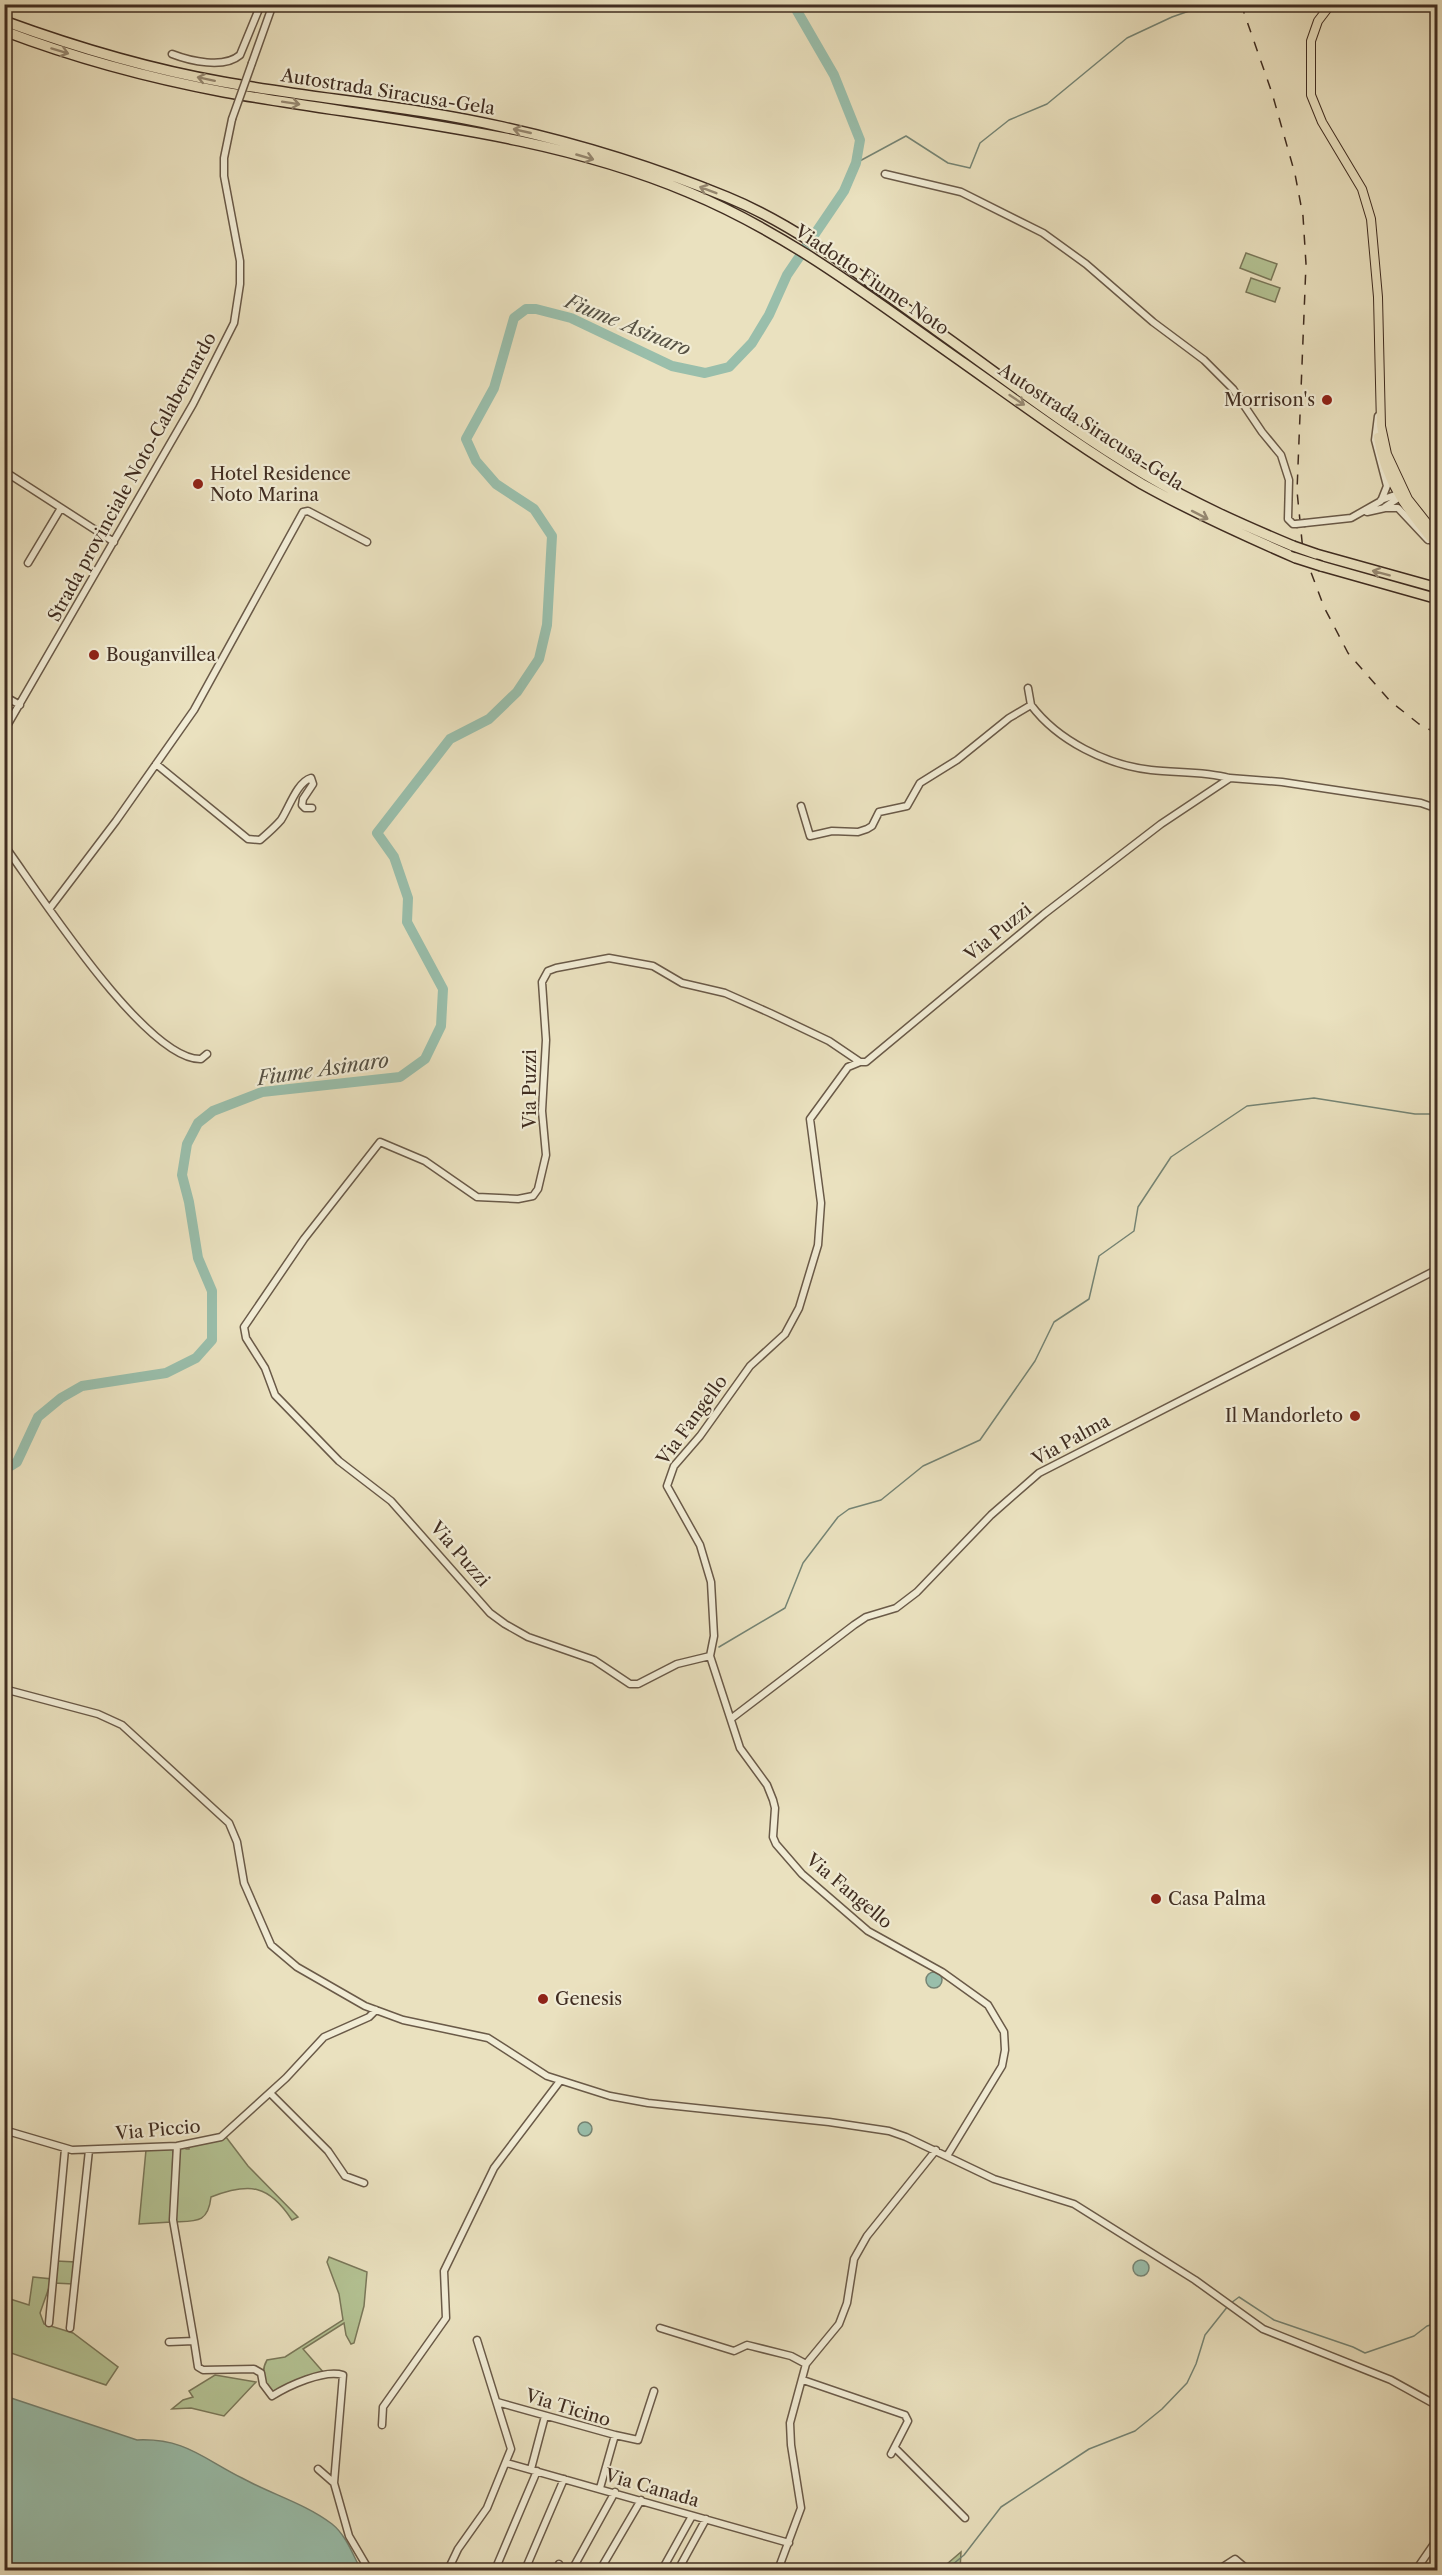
<svg xmlns="http://www.w3.org/2000/svg" width="1442" height="2575" font-family="'Libre Caslon Text',serif">
	<rect width="100%" height="100%" fill="#eae1bf"/>
	<filter id="stains"><feTurbulence type="fractalNoise" baseFrequency=".00333" numOctaves="4"/><feColorMatrix values="0 0 0 0 .2 0 0 0 0 .09 0 0 0 0 .02 0 0 0 .5 -.17"/></filter>
	<radialGradient id="worn" r=".72"><stop offset=".6" stop-color="#630" stop-opacity="0"/><stop offset="1" stop-color="#630" stop-opacity=".3"/></radialGradient>
	<path fill="#b4c394" stroke="#7a785a" stroke-width="1.5" d="M1246,253l31,11 -6,16 -31,-12z
		M1251,278l29,10 -5,14 -29,-10z
		M226,2137l22,29 50,51 -6,3c-23,-35 -42,-38 -81,-23 -3,26 -14,24 -37,25l5,-73 6,-3 1,3h3v-4z
		M173,2148l-2,74 -32,2 7,-74z
		M329,2257l38,15 -3,34 -10,37 -3,1 -5,-9 -2,-12 -41,26 21,24 -52,20c-8,-10 -12,-21 -5,-33l18,-3 58,-37 -4,-26 -12,-32z
		M56,2261l20,1 -3,22 -19,-1z
		M33,2277l19,2 -12,34 4,11 29,9 45,34 -12,18 -101,-34 -1,-54 25,8z
		M215,2375l41,7 -32,34 -33,-8 -19,1 11,-9 10,-3 -4,-6z
		M961,2552l-1,18h-20z"/>
	<path fill="#99beab" stroke="#758474" stroke-width="1.5" d="M926 1980a8 8 0 1 1 16 0a8 8 0 1 1-16 0Z
		M578 2129a7 7 0 1 1 14 0a7 7 0 1 1-14 0Z
		M1133 2268a8 8 0 1 1 16 0a8 8 0 1 1-16 0Z
		M5,2396l132,44c48,-2 65,18 105,38 29,16 64,26 90,46 14,11 21,31 29,46h-356z"/>
	<g fill="none" stroke-linecap="round" stroke-linejoin="round">
		<path stroke="#758474" stroke-width="1.5" d="M856,163l50,-27 42,27 22,5 10,-25 29,-23 38,-16 80,-66 45,-21 37,-13
			M719,1647l66,-39 18,-45 35,-46 11,-8 32,-9 42,-34 57,-26 55,-79 19,-39 35,-23 10,-43 35,-25 4,-24 33,-50 76,-51 67,-8 101,16h23
			M1231,2303l8,-6 35,23 79,27 12,6 49,-17 13,-10 11,-3
			M946,2570l18,-15 37,-48 88,-58 46,-18 27,-22 25,-26 9,-19 9,-29 23,-29"/>
		<path stroke="#99beab" stroke-width="10" d="M4,1470l13,-8 21,-45 23,-19 21,-12 84,-13 30,-15 16,-18v-49l-14,-33 -9,-56 -7,-27 5,-31 11,-21 15,-12 49,-19 138,-15 25,-18 16,-33 2,-37 -36,-67 1,-24 -14,-41 -17,-24 73,-94 39,-20 28,-27 22,-33 8,-34 5,-89 -18,-27 -38,-25 -20,-23 -10,-22 28,-51 20,-70 12,-9h10l35,9 101,48 33,7 24,-6 23,-24 17,-28 18,-40 57,-84 12,-28 4,-23 -26,-65 -41,-71
			M4,1520v17"/>
		<defs>
			<path id="minor" d="M172,54c18,7 52,15 68,1l21,-51
				M252,63l21,-59
				M885,174l76,18 82,41 43,31 67,58 51,38 29,29 29,43 19,23 8,25 -1,39 5,5h3
				M4,471l110,71
				M1381,500l14,-5 7,2
				M1385,507l12,-8 3,-8
				M1367,512l18,-4h13l30,32
				M1305,523l46,-5 30,-17 6,-15 -12,-46 3,-24
				M28,563l33,-55
				M1028,688l3,17
				M4,696l16,9
				M4,731l189,-327 41,-81 6,-39v-23l-16,-85v-18l8,-39
				M156,764l92,75 12,1c7,-6 15,-13 21,-20 8,-12 16,-38 30,-42l2,6 -10,15 -1,6 3,3h7
				M801,806l9,30 22,-5 26,1 9,-3 5,-3 7,-14 28,-6 13,-23 37,-23 52,-42 22,-13c27,36 76,60 120,65 26,3 53,1 78,8
				M4,845c33,45 142,216 197,214l6,-5
				M50,908l66,-87 78,-111 109,-198 5,-1 59,31
				M860,1062l-12,5 -38,52 11,84 -3,42 -19,63 -14,26 -35,32 -50,70 -26,30 -7,20 33,59 11,37 3,54 -4,20 30,92 27,37 6,15 2,8 -2,29 3,7 26,30 66,57 74,41 46,33 16,27 1,18 -3,16 -55,90
				M710,1656l-33,8 -39,20h-8l-36,-24 -66,-23 -23,-13 -15,-11 -99,-112 -52,-40 -64,-66 -10,-27 -19,-30 -2,-11 60,-88 76,-97 45,19 52,36 41,2 15,-3 5,-7 8,-34 -4,-44 4,-71 -4,-58 6,-11 8,-3 53,-10 44,8 29,17 43,10 45,20 59,28 31,21h6l178,-148 117,-90 69,-46 52,4 139,21 17,6
				M4,1689l94,25 24,11 107,98 8,19 7,41 27,62 26,22 68,39 38,14 85,18 59,38 63,20 38,7 181,19 60,9 17,6 88,42 80,25 121,76 68,49 128,51 47,26
				M732,1718l122,-93 12,-8 30,-9 21,-16 74,-77 48,-42 399,-204
				M270,2093l58,58 17,25 19,7
				M4,2130l68,20 105,-4 44,-9 65,-59 38,-41 45,-20 7,-7
				M49,2323l16,-174
				M70,2328l19,-178
				M660,2328l74,23 13,-6 44,11 15,8
				M194,2341l4,26 5,3 51,-1 7,4 2,11 9,12c16,-10 52,-27 71,-21l-9,108 15,53 20,34
				M169,2342l25,-1 -21,-121 4,-74
				M803,2380l102,35 3,6 -17,33
				M497,2402l118,33 -15,53
				M382,2425l1,-18 63,-89 -2,-47 50,-103 66,-87
				M615,2435l23,5 16,-49
				M896,2449l69,69
				M507,2463l282,80
				M318,2469l16,14
				M531,2469l14,-53
				M448,2570l10,-21 29,-41 24,-59 -34,-109
				M495,2570l42,-99
				M525,2570l39,-91
				M556,2570l3,-6
				M572,2570l43,-78
				M600,2570l41,-70
				M662,2570l30,-54
				M678,2570l28,-51
				M778,2570l23,-62 -10,-63 -1,-22 16,-59 33,-40 8,-21 7,-44 13,-23 69,-86
				M1218,2570l17,-11 13,11
				M1416,2570l22,-32"/>
			<path id="major" d="M1331,4l-13,17 -7,20v54l11,27 40,67 9,30 7,78 3,129 6,28 21,45 30,38
				M1378,437c6,44 32,77 60,110"/>
			<path id="highway" d="M4,21c71,26 145,48 219,61 93,17 188,24 280,45 77,17 151,40 224,70 76,31 142,86 209,133 69,49 137,102 210,145 47,28 97,50 147,71
				M4,31c71,27 145,47 220,61 155,28 317,38 464,100 102,42 188,110 277,172 58,41 116,84 177,120 50,28 101,51 154,74
				M1316,554l122,34
				M1321,566l117,33"/>
		</defs>
		<use href="#minor" stroke="#6a5a48" stroke-width="9"/>
		<use href="#major" stroke="#402d21" stroke-width="10"/>
		<use href="#highway" stroke="#402d21" stroke-width="12"/>
		<use href="#minor" stroke="#f1ecd5" stroke-width="6"/>
		<use href="#major" stroke="#eae1bf" stroke-width="8"/>
		<use href="#highway" stroke="#eae1bf" stroke-width="9"/>
		<path stroke="#402d21" stroke-width="1.5" stroke-dasharray="10 10" stroke-linecap="butt" d="M1241,4l31,89 23,81 8,42 3,48 -9,227 6,60 21,56 24,46 42,48 29,23 19,10"/>
		<defs>
			<path id="minor-bridge" d="M232,119l20,-56
				M1296,524l9,-1"/>
			<path id="highway-bridge" d="M1293,546l23,8
				M1296,558l25,8"/>
		</defs>
		<use href="#minor-bridge" stroke="#6a5a48" stroke-width="9" stroke-linecap="butt"/>
		<use href="#highway-bridge" stroke="#402d21" stroke-width="12" stroke-linecap="butt"/>
		<use href="#minor-bridge" stroke="#f1ecd5" stroke-width="6"/>
		<use href="#highway-bridge" stroke="#eae1bf" stroke-width="9"/>
	</g>
	<defs><path id="oneway-shaft" d="M-6 0H5M1.5-3L5.5 0L1.5 3" fill="none" stroke-width="1.6" stroke-linecap="round" stroke-linejoin="round" transform="scale(1.5)"/></defs>
	<g stroke="#958770">
		<use href="#oneway-shaft" transform="translate(60 51) rotate(17)"/>
		<use href="#oneway-shaft" transform="translate(206 79) rotate(-168)"/>
		<use href="#oneway-shaft" transform="translate(291 103) rotate(9)"/>
		<use href="#oneway-shaft" transform="translate(522 131) rotate(-167)"/>
		<use href="#oneway-shaft" transform="translate(585 157) rotate(16)"/>
		<use href="#oneway-shaft" transform="translate(708 190) rotate(-159)"/>
		<use href="#oneway-shaft" transform="translate(1017 400) rotate(34)"/>
		<use href="#oneway-shaft" transform="translate(1200 515) rotate(27)"/>
		<use href="#oneway-shaft" transform="translate(1381 573) rotate(-165)"/>
	</g>
	<g fill="#8f2418" stroke="#f1ecd5" stroke-width="2">
		<circle cx="1327" cy="400" r="6"/>
		<circle cx="198" cy="484" r="6"/>
		<circle cx="94" cy="655" r="6"/>
		<circle cx="1355" cy="1416" r="6"/>
		<circle cx="1156" cy="1899" r="6"/>
		<circle cx="543" cy="1999" r="6"/>
	</g>
	<g text-anchor="middle" dominant-baseline="central" stroke-width="4.5" stroke-linejoin="round" paint-order="stroke">
		<g font-size="18" fill="#402d21" stroke="#f1ecd5">
			<text transform="translate(388 92) rotate(9)">Autostrada Siracusa-Gela</text>
			<text transform="translate(872 280) rotate(34)">Viadotto Fiume Noto</text>
			<text transform="translate(1091 427) rotate(33)">Autostrada Siracusa-Gela</text>
			<text transform="translate(132 477) rotate(-61)">Strada provinciale Noto-Calabernardo</text>
			<text transform="translate(998 932) rotate(-39)">Via Puzzi</text>
			<text transform="translate(530 1089) rotate(-90)">Via Puzzi</text>
			<text transform="translate(692 1420) rotate(-54)">Via Fangello</text>
			<text transform="translate(1071 1440) rotate(-29)">Via Palma</text>
			<text transform="translate(460 1554) rotate(49)">Via Puzzi</text>
			<text transform="translate(849 1891) rotate(40)">Via Fangello</text>
			<text transform="translate(158 2130) rotate(-5)">Via Piccio</text>
			<text transform="translate(568 2408) rotate(17)">Via Ticino</text>
			<text transform="translate(652 2488) rotate(16)">Via Canada</text>
		</g>
		<g font-size="18" fill="#402d21" stroke="#f1ecd5" text-anchor="start">
			<text x="1315" y="400" text-anchor="end">Morrison's</text>
			<text x="210" y="474">Hotel Residence<tspan x="210" dy="21">Noto Marina</tspan></text>
			<text x="106" y="655">Bouganvillea</text>
			<text x="1343" y="1416" text-anchor="end">Il Mandorleto</text>
			<text x="1168" y="1899">Casa Palma</text>
			<text x="555" y="1999">Genesis</text>
		</g>
		<g font-size="20" font-style="italic" fill="#565144" stroke="#f1ecd5">
			<text transform="translate(628 325) rotate(22)">Fiume Asinaro</text>
			<text transform="translate(323 1069) rotate(-8)">Fiume Asinaro</text>
		</g>
	</g>
	<rect width="1442" height="2575" fill="none" stroke="#eae1bf" stroke-width="24"/>
	<rect x="6" y="6" width="1430" height="2563" fill="none" stroke="#402d21" stroke-width="3"/>
	<rect x="12" y="12" width="1418" height="2551" fill="none" stroke="#402d21" stroke-width="1.5"/>
	<rect width="100%" height="100%" filter="url(#stains)"/>
	<rect width="100%" height="100%" fill="url(#worn)"/>
</svg>
